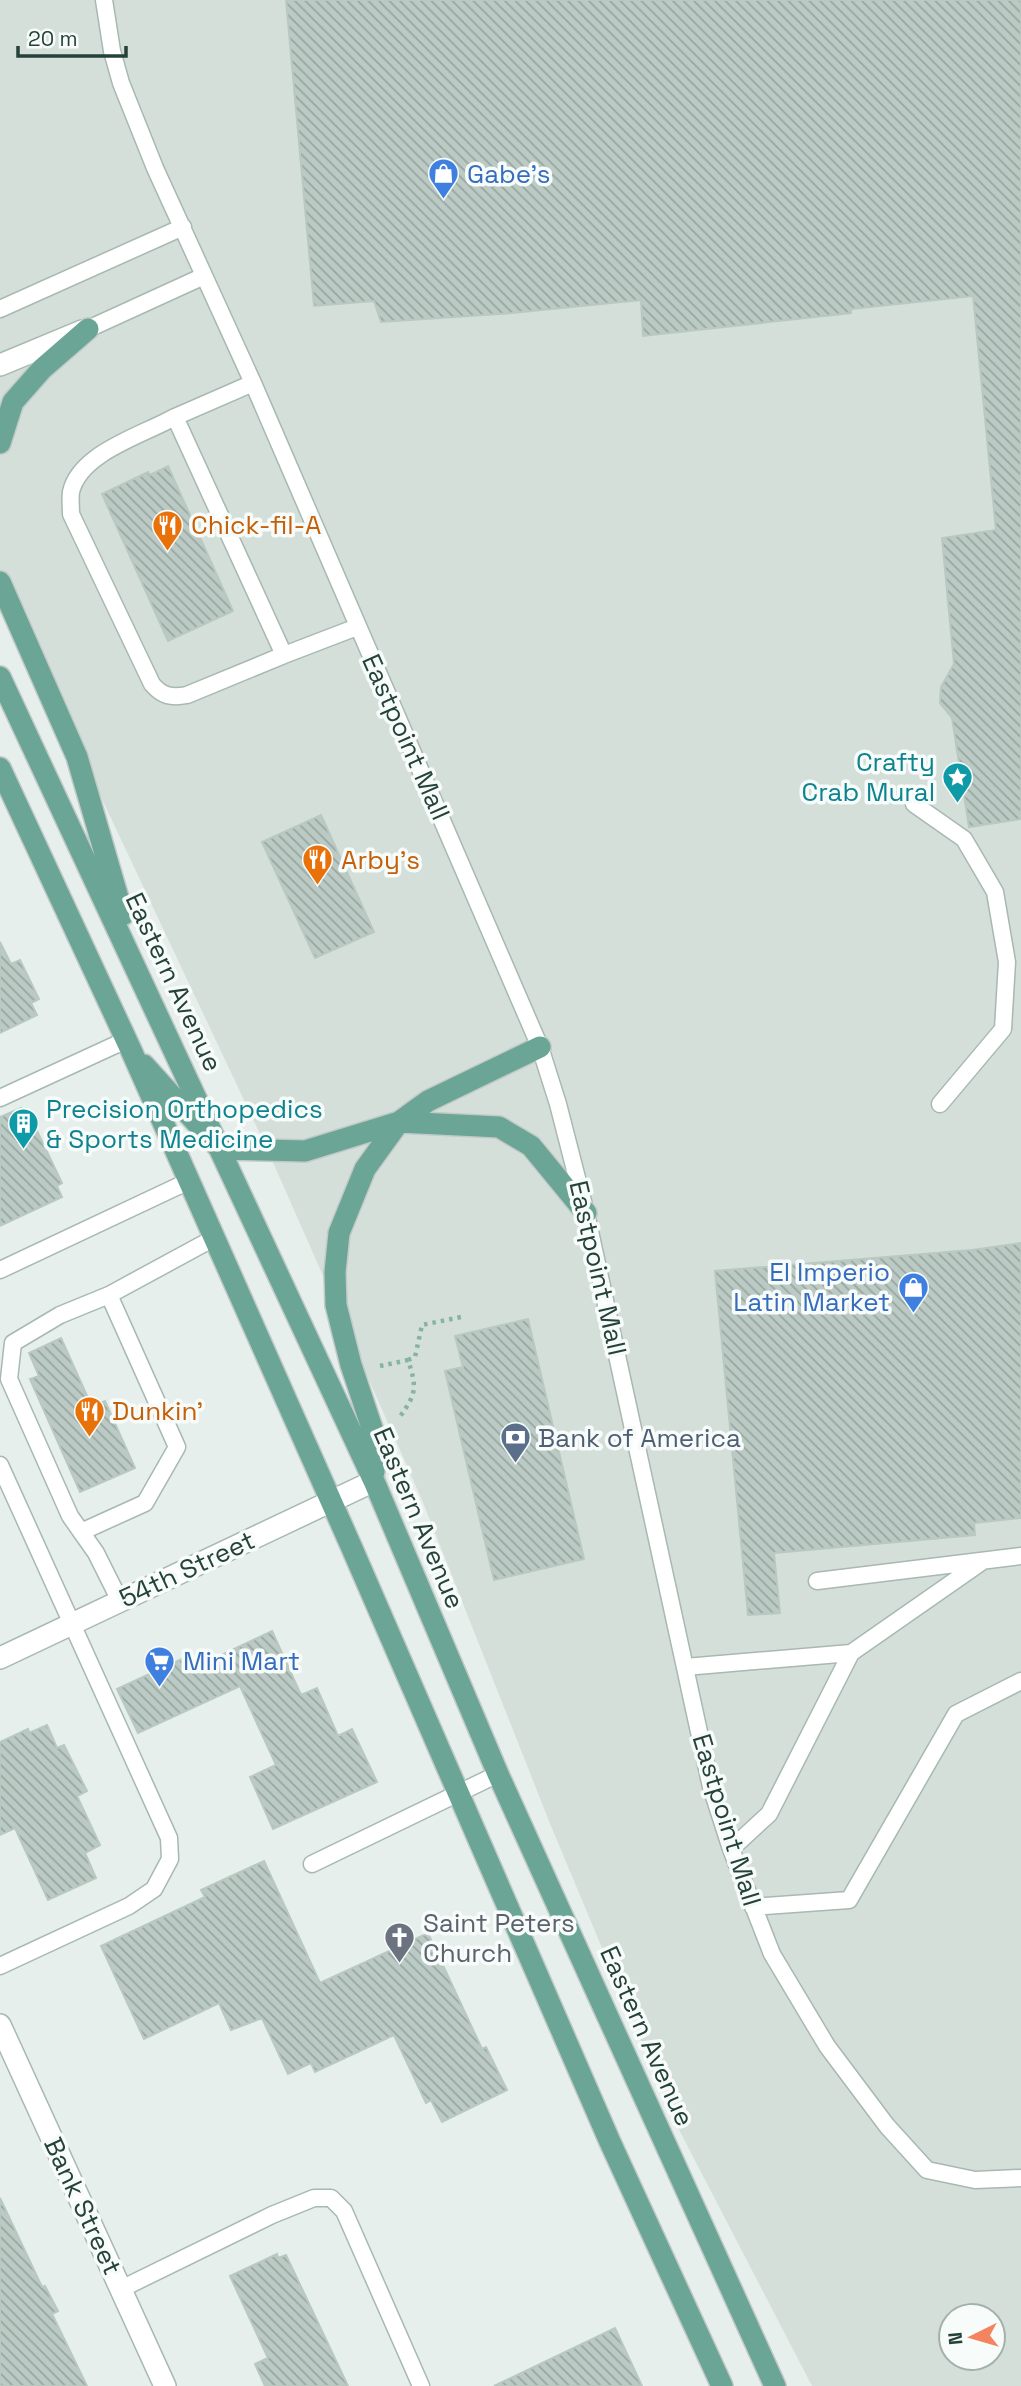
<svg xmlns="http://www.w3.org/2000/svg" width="1021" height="2386" font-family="'Space Grotesk',sans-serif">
	<defs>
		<pattern id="building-back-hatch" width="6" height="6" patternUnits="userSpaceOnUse" patternTransform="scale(1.75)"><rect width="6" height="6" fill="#bbcac4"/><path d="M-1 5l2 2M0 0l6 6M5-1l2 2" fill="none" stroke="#98a6a0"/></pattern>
	</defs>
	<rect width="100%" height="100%" fill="#e6efeb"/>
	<path fill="#d4dfda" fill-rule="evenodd" d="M0,0h1021v2386h-209l-138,-266 -123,-294 -129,-326 -154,-349 -268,-568zM951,2316h42v42h-42z"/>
	<path fill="url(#building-back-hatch)" stroke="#b8c9c2" stroke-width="2" d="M286,0h735v819l-52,8 -17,-109 -12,-15 1,-16 13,-23 -12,-126 54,-8 -23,-234 -122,13v4l-208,23 -2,-36 -129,13 -131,9 -7,-21 -60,5z
		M168,466l65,145 -65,30 -66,-147 46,-22 2,3z
		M321,815l53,117 -59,26 -53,-116z
		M0,942l11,22 9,-4 19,39 -8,4 6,12 -37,18z
		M21,1108l5,10 4,-2 32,67 -5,3 5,11 -62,29v-109z
		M1021,1243v275l-47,5 1,12 -201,18 6,60 -32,2 -33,-344 257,-21z
		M528,1319l56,240 -90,21 -49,-209 18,-4 -8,-31z
		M61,1338l31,69 13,-6 30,67 -55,24 -50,-113 9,-3 -10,-23z
		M272,1631l29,64 16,-7 21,48 14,-7 25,53 -104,47 -23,-52 26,-12 -36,-79 -102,47 -21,-44 69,-32 6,12z
		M47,1725l10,23 7,-3 23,46 -10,5 23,49 -15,8 11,25 -48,22 -33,-72 -15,7v-93l28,-13 1,4z
		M264,1861l56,122 108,-50 54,116 4,-2 21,43 -65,32 -11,-22 -5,3 -32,-68 -79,37 -4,-9 -23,11 -26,-56 -31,12 -12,-27 -75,36 -43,-93 104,-49 -4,-7z
		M0,2198l42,89 3,-1 13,25 -6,3 35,72h-87z
		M277,2254l1,4 8,-3 62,131h-83l-10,-22 13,-6 -38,-82z
		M615,2328l27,58h-148z"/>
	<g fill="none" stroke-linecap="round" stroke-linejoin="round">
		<defs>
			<path id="lane" d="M104,0l8,51 9,32 34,85 98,215 287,664 18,57 28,109 125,574 20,62 41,105 55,92 60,80 40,44 48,10 46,-2
				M0,309l183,-82
				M88,329l116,-53
				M175,417l109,238 -97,40c-16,3 -25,1 -35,-11l-81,-170c0,-7 -1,-16 0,-22 8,-37 65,-55 96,-71l8,-4 78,-34
				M284,655l73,-28
				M914,804l50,35 31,53 12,70 -4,67 -63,75
				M0,1098l126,-58
				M0,1270l189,-89
				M0,1465l169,373 1,21 -16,30 -25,17 -129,60
				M81,1532l64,-29 32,-56 -68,-152
				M817,1581l204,-25
				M120,1601l-24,-48 -26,-37 -61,-137 4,-36 47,-28 49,-20 105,-57
				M685,1667l166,-14 132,-92
				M731,1849l38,-35 82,-161
				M312,1864l186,-90
				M753,1907l96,-7 107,-186 65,-33
				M121,2289l151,-74 42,-17h17l13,13 77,175"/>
			<path id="street" d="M0,365l82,-34
				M0,1658l374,-177
				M0,2025l165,361"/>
			<path id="primary" d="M0,443l13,-41 29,-33 46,-40
				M0,582l77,175 46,158
				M0,677l374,804 124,293 277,612
				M0,768l131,282 220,496 259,596 112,244
				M144,1065l76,84 85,2 94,-29 29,-21 112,-54
				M374,1472l-1,-41 -22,-66 -15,-60 -1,-33 4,-39 26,-64 34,-47 100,5 32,19 55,67"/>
		</defs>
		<use href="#lane" stroke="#a8b8b2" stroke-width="19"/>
		<use href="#street" stroke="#a8b8b2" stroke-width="24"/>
		<use href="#primary" stroke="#c2cac8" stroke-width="24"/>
		<path stroke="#86b3a5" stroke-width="4.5" stroke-dasharray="3.5 5" stroke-linecap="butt" d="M408,1360l7,-3 7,-32 39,-8
			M380,1366l28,-6c9,28 9,33 -9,58"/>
		<use href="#lane" stroke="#fff" stroke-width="16"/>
		<use href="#street" stroke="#fff" stroke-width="21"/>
		<use href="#primary" stroke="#6aa596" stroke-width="21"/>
	</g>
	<defs>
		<symbol id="shop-pin" viewBox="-11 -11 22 30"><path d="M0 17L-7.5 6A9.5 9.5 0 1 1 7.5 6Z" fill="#3f7fe0" stroke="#f7fbf9"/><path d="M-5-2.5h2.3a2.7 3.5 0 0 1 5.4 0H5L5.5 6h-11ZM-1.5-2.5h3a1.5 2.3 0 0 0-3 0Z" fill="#fff"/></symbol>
		<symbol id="restaurant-pin" viewBox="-11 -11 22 30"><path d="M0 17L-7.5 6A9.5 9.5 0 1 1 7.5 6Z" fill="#e8710a" stroke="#f7fbf9"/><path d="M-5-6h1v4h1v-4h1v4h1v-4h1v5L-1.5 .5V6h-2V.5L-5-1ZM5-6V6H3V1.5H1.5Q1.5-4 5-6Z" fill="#fff"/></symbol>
		<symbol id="sight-pin" viewBox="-11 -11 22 30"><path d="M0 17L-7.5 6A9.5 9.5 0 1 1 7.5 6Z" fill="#0f9aa8" stroke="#f7fbf9"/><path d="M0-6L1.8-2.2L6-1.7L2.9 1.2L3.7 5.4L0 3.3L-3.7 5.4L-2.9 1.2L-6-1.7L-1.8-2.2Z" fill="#fff"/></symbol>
		<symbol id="building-pin" viewBox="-11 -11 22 30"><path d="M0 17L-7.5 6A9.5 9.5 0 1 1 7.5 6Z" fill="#0f9aa8" stroke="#f7fbf9"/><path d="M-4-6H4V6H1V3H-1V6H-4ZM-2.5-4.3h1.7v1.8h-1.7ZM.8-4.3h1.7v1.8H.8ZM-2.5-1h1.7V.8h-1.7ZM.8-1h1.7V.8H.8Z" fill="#fff"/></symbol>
		<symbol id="bank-pin" viewBox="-11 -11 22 30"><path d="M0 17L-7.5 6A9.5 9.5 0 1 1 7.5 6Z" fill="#5c6f8a" stroke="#f7fbf9"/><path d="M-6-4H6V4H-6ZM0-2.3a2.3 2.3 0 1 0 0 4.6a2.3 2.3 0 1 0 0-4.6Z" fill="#fff"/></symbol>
		<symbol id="supermarket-pin" viewBox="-11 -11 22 30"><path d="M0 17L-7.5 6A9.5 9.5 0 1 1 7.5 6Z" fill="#3f7fe0" stroke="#f7fbf9"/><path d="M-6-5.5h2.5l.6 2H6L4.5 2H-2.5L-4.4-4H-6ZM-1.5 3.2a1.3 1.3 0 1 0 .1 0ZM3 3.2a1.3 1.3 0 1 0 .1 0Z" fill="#fff"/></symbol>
		<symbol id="church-pin" viewBox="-11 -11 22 30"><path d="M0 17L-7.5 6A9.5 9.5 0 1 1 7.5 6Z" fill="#6b7280" stroke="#f7fbf9"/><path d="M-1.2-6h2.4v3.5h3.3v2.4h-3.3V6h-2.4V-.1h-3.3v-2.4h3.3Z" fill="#fff"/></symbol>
	</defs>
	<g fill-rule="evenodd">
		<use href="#shop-pin" x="426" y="156" width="35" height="47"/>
		<use href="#restaurant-pin" x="150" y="508" width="35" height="47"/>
		<use href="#sight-pin" x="940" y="760" width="35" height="47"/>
		<use href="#restaurant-pin" x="300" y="842" width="35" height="47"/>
		<use href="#building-pin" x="6" y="1106" width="35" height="47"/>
		<use href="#shop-pin" x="896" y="1270" width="35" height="47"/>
		<use href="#restaurant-pin" x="72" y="1394" width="35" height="47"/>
		<use href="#bank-pin" x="498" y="1420" width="35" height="47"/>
		<use href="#supermarket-pin" x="142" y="1644" width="35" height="47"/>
		<use href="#church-pin" x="382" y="1920" width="35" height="47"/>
	</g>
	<g text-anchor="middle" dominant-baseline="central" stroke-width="7" stroke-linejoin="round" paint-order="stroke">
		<g font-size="26" fill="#366cbe" stroke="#f7fbf9" text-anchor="start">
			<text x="467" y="174">Gabe's</text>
			<text x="890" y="1272" text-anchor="end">El Imperio<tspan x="890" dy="30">Latin Market</tspan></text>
			<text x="183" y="1661">Mini Mart</text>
		</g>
		<g font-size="26" fill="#c56008" stroke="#f7fbf9" text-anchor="start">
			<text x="191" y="525">Chick-fil-A</text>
			<text x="341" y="860">Arby's</text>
			<text x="112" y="1411">Dunkin'</text>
		</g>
		<g font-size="26" fill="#24423a" stroke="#f7fbf9">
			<text transform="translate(406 737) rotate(66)">Eastpoint Mall</text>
			<text transform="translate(174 982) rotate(65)">Eastern Avenue</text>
			<text transform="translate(598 1268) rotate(77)">Eastpoint Mall</text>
			<text transform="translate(419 1518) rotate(67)">Eastern Avenue</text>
			<text transform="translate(187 1569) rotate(-25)">54th Street</text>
			<text transform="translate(727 1820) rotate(73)">Eastpoint Mall</text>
			<text transform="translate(647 2036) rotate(66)">Eastern Avenue</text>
			<text transform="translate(83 2206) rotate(65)">Bank Street</text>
		</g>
		<g font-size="26" fill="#0d838f" stroke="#f7fbf9" text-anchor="end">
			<text x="935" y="762">Crafty<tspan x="935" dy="30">Crab Mural</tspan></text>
			<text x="46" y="1109" text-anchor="start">Precision Orthopedics<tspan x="46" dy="30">&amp; Sports Medicine</tspan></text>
		</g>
		<g font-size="26" fill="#4e5e75" stroke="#f7fbf9" text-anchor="start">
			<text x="538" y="1438">Bank of America</text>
		</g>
		<g font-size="26" fill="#5b616d" stroke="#f7fbf9" text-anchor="start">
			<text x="423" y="1923">Saint Peters<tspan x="423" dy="30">Church</tspan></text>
		</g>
	</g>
	<g transform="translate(972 2337) rotate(265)"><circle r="33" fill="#f7fbf9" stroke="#a3b1ad" stroke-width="2"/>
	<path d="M0-5L12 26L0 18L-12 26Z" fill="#f4845f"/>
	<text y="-10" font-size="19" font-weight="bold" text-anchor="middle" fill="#24423a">N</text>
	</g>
	<path d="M18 46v10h108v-10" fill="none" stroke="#24423a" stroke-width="3.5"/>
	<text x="28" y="46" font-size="21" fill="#24423a" stroke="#f7fbf9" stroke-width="5" paint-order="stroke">20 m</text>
</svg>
